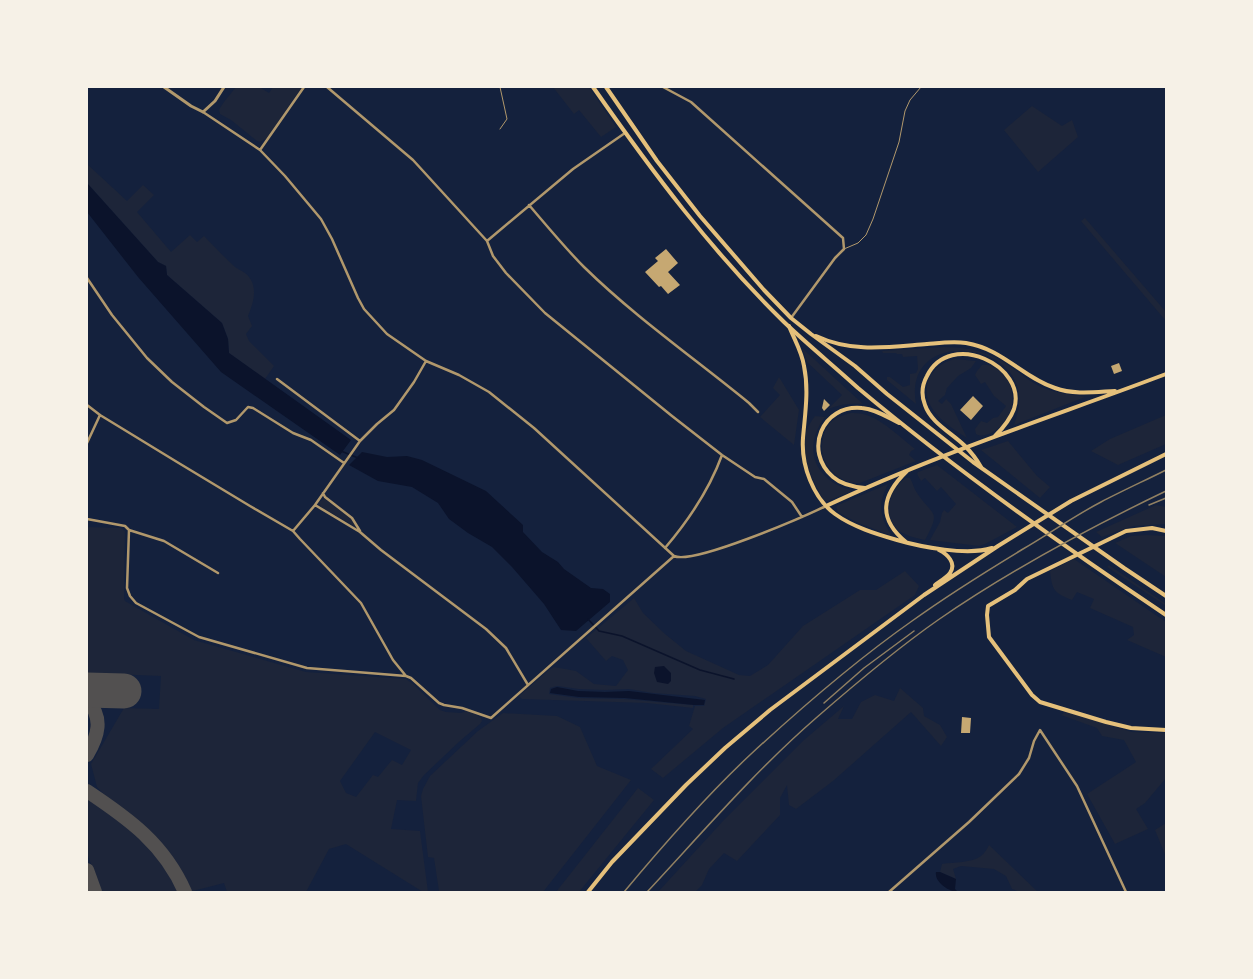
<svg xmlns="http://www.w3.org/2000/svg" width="1253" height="979" font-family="Mulish,sans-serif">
	<rect width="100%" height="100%" fill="#14213d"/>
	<path fill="#1d2539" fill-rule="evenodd" d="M236,87h23l10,6 4,-6h29l-35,51 -7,4 -3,-1 -26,-21 -11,-6 -1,-4c4,-8 11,-15 17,-23z
		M553,87h36l27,40 -15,10 -22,-27 -5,4z
		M1032,106l30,20 10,-6 6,17 -40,35 -34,-42z
		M87,164l40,37 16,-16 11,10 -17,17 34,40 19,-17 7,7 7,-6c10,10 20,21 31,31 3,2 7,4 10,6 14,11 9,29 3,43l4,10 -6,8 3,7 25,25 -9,13 -36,-26 -1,-14 -6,-16 -55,-48 -1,-9 -8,-4 -71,-79z
		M1085,218l81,94v9l-85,-100z
		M944,347c24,0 47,5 67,20 9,6 18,14 28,19 14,7 30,8 46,11l-71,28c4,-12 7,-24 4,-36 -11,-50 -115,-57 -102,15l-29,-24v-3h3l13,10 7,-2v-11l6,-1 2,-4 -1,-13 -14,1 -1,-3h-5l-1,-1h-13l-1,-2z
		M802,348l61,56c-13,-1 -23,0 -35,5l14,-14 -35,-33z
		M955,359l21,2 -5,7 -13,8 -11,12 -2,7 -7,6 4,3 4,-5 5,5 16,34c-20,-13 -49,-31 -38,-59 5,-11 14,-17 26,-20z
		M982,365c8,-1 15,3 20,8 18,18 12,49 -11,60 -5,2 -10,4 -15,1l-1,-5 6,-8 6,2 6,-5 5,-1 8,-11 -12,-10 -9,-14 -4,2 -6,-9 2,-4z
		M779,377l20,33 -5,35 -34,-28 20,-22 -7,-7z
		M851,413c4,0 8,0 12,1 18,4 38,24 52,35l-4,2 -2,4 7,6 -56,22c-23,1 -43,-21 -37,-45 1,-6 4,-12 8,-16 6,-5 12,-7 20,-9z
		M1166,415v29l-48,21 -27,-14 19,-12z
		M815,416l10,1c-23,31 -11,62 25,73v2l-25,10c-12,-19 -25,-46 -19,-69 1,-6 5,-11 9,-17z
		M1008,441l29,35 13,11 -10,11 -59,-48z
		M937,465l80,62 -32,17 -6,2 -49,-6 10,-18 2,-9 2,-3 4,3 8,-9 -15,-17 -4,4 -12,-13 -4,3 -4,-7 1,-2z
		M906,478h4c3,5 4,11 7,15 15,23 25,16 8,47 -9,-2 -23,-5 -29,-12 -13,-15 -6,-40 10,-50z
		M888,484c-1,3 -4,8 -5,12 -5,14 1,28 9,40l-36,-14 -18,-10 -2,-5 2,-2z
		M325,499l26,20 5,8 -35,-20 -2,-5 3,-2z
		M1156,505l10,2v17l-33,2 -31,11 -6,-5z
		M87,527l34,1 4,3 -1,68 1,2 69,39 112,32 100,7 7,5 27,26 6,2 15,1 6,-2 8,3 6,4 1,3 -2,3 -19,16 -37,35 -6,8 -2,18 -19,-1 -6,29 29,2 8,61h-5l-77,-48 -17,5 -23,43h-79l-3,-9 -35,9 -11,-24 -10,-15 -13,-16 -16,-15 -28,-20 -14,-15 -6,-23 33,-56 35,1 2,-33 -74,-3zM375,732l36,18 -9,15 -10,-5 -14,17 -5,-2 -17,22 -10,-4 -6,-12z
		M1147,535l19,1v41l-51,-34 16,-7z
		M1074,559l92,63v35l-39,-17 7,-5 -1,-8 -43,-19 4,-9 -17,-7 -5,8c-18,-7 -20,-10 -22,-29z
		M1109,565l57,39v2l-59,-39z
		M905,571l14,15 -4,9 -192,133 -60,50 -12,-9 42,-40 -4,-3 6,-20h9l2,-7 -11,-3 -42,-3 -24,-4 -24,1 -26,-1 -22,-3 -7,2 -1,6 29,4 46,1 69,6v3l-46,-5 -125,-4 -3,-3 30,-26 5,-3 22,4 18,13 22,2 12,-16 -5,-10 -11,-4 -6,5 -20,-23 48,-40 9,15 22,21 21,17 53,24 11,1 18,-11 35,-39 57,-36h16z
		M900,688l23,20 1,8 16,9 7,12 -6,9 -30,-34 -78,69 -37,28 -7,-4 -2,-20 -7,13v17l-43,46 -13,-8 -15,16 -7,16 -7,7h-37l65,-71 81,-81 40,-34 -6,13h14l9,-17 14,-7 19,6z
		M1065,712l6,1 61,19 34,1v45l-21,25 -9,6 12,20 -33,15 -28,-50 49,-32 -12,-22 -22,-4 -5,-8 -36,-13z
		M503,713l54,3 23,11 17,39 34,14 -88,112h-103l-1,-1 -5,-33 -6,-1 -7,-61 2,-7 7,-13 48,-45z
		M638,788l16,12 -75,92h-23z
		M87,798c41,25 72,49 92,94h-78l-14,-39z
		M1166,823v34l-11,-27z
		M989,845l49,47h-18l-8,-3 -6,-13 -12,-7 -33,-3 -8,3 3,10 -16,-7 2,-8c12,-2 30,-1 39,-8 3,-2 6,-7 8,-11z"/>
	<path fill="#0b132b" d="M87,183l71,79 8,4 1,9 55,48 6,16 1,14 122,87 -11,15 -119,-83 -83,-95 -51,-65z
		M362,452l25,5 20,-1 15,4 64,31 37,34v7l19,20 16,10 6,7 27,19 12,1 7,5v8l-34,29 -15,-1 -17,-26 -32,-37 -20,-20 -24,-14 -19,-14 -11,-16 -26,-16 -34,-6 -29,-16z
		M664,666l7,7v8l-3,3 -11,-2 -3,-9 1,-6z
		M557,687l21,4 27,1 24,-1 76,9 -1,5h-10l-69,-7 -46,-1 -29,-4 1,-4z
		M936,872h4l16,7 -1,10 3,3c-9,0 -24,-10 -22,-20z"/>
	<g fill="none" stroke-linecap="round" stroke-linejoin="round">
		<path stroke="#0b132b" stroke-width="1.5" d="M341,451l17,7
			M588,619l11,12 23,5 78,34 34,9"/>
		<path stroke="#525050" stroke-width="14" d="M87,700c17,18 11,36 0,55
			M87,791c42,28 77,53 98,101
			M87,870l8,22"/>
		<path stroke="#525050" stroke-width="35" d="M87,690l37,1"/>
	</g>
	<path fill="#c6a872" d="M666,249l12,14 -10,9 12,13 -12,9 -7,-8 -2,1 -14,-15 13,-11 -3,-3z
		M1119,363l3,8 -8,3 -3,-8z
		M973,396l10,10 -12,14 -11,-10z
		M824,399l6,6 -6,6 -2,-3z
		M962,717l9,1 -1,15h-9z"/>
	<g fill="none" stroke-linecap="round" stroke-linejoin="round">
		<path stroke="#b1986c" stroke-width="1" d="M500,129l7,-10 -7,-32
			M844,249l14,-6 8,-8 7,-16 26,-77 6,-31 5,-11 11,-13"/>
		<path stroke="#b1986c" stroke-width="2.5" d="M327,87l86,73 74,81 6,15 13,17 39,40 127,103 50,39 33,22 9,2 28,23 10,15
			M663,87l28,15 152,136 1,11 -9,9 -44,60
			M203,112l57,38 25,26 36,43 11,20 26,59 6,11 23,25 39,27 33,14 30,17 45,36 140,128c19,9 129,-39 152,-50
			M260,150l44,-63
			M529,205c18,21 36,43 55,62 51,50 110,91 165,136l9,9
			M487,241l86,-72 52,-36
			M87,278l25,37 35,43 25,24 32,25 23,16 9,-3 12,-13 5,1 40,25 18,7 33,23
			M277,379l83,62
			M87,405l13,10 77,47 73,44 43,25 7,8 61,64 32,57 13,16 5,2 28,25 5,2 18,3 29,10 183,-162
			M87,443l13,-28
			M323,493l2,4 27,21 8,13
			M315,505l45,27 21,18 105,79 20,19 22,37
			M87,519l38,7 4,4 35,11 54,32
			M129,530l-2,58 3,8 6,7 63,34 108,31 99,8
			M293,531l22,-26 45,-64 17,-17 17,-14 20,-28 12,-21
			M665,548c23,-27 45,-60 57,-93
			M889,892l80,-70 50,-48 10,-16 5,-17 6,-11 37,56 49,106"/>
		<path stroke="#b1986c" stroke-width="3" d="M164,87l27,19 12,6 12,-11 9,-14"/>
		<path stroke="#e5c07b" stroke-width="4" d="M789,326c5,13 13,26 15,40 5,24 1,48 -1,72 -2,27 10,60 32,76 18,13 41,20 62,26 24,7 71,16 95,8
			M816,336c36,17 72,11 111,8 12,-1 26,-3 39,-1 37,6 56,34 89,45 19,7 40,4 60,3
			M981,467c-4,-7 -10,-15 -16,-21 -13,-13 -34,-23 -40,-41 -4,-10 -3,-20 2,-29 23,-47 101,-10 87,33 -4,11 -11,19 -19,27
			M865,488c-11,-1 -23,-3 -32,-11 -30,-26 -11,-73 29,-69 13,1 25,9 37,15
			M826,506c110,-52 226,-89 340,-132
			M906,542c-29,-24 -24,-47 1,-71
			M935,585c4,-3 11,-7 15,-12 7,-10 -3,-19 -11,-23
			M588,892l24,-30 74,-77 39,-37 45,-38 154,-115 74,-49 73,-45 95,-47"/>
		<path stroke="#e5c07b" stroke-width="4" d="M593,87c58,83 119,165 191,235 24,23 50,44 74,66 98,82 202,156 308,227
			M606,87l51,74 43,55 64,74 27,28 20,16 44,32 32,28 86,68 151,106 42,28
			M1166,531l-14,-3 -26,3 -99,48 -12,11 -27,16 -1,9 2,22 43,58 8,7 66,20 25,6 35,2"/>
		<path stroke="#918062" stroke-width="1.5" d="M1149,505l17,-7
			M824,703l40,-35 50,-37
			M624,892c40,-48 81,-95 127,-138 51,-47 104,-93 161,-133 36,-26 73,-49 111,-72 26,-15 51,-33 78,-47 21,-11 43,-21 65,-32
			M647,892c55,-59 108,-121 169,-174 39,-34 79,-68 122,-98 72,-50 149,-91 228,-129"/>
	</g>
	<rect width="1253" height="979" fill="none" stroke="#f6f1e7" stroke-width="176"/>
</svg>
